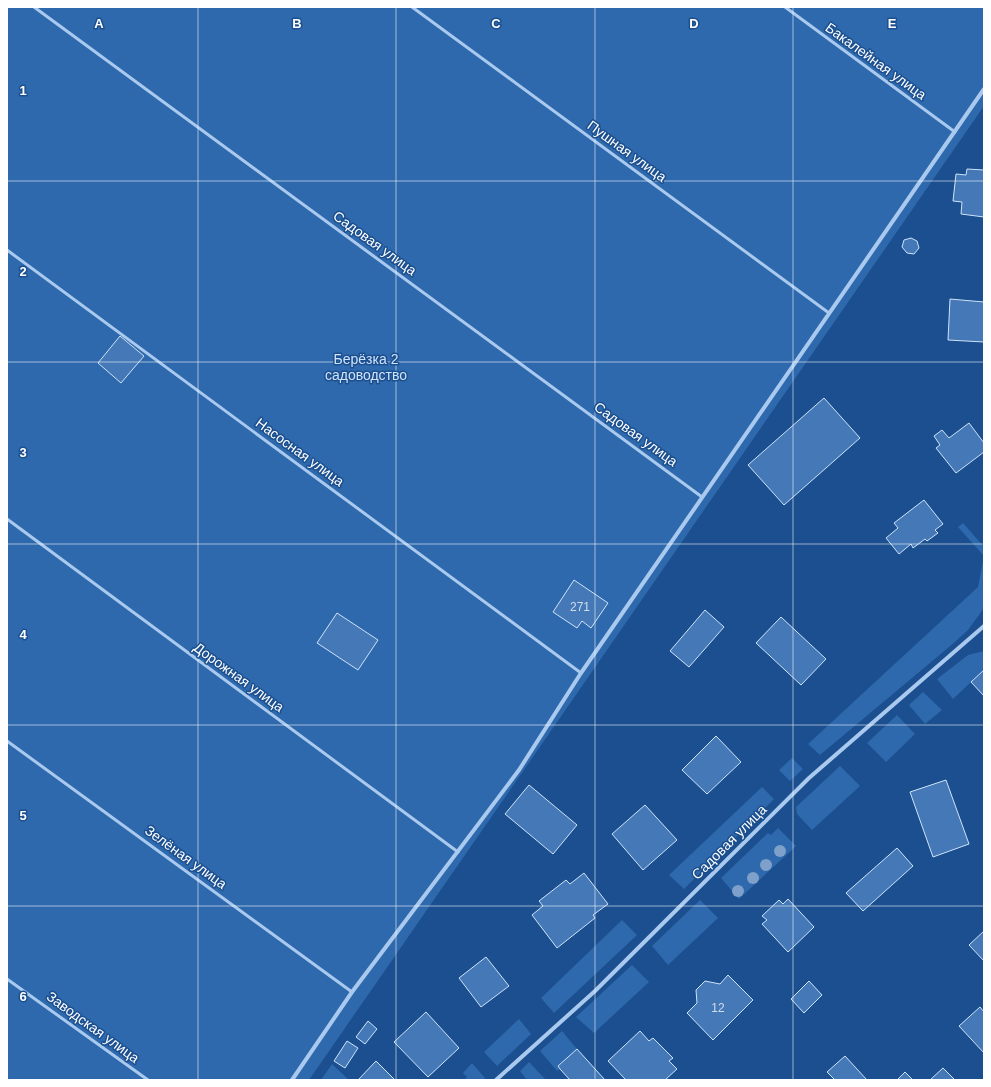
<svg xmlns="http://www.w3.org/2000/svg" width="991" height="1087" font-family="Helvetica,sans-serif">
	<rect width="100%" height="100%" fill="#1b4f8f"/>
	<path fill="#2e69ad" d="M7,7h977v99l-675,974h-302z
		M963,523l21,24v61l-16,22 -13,12 -135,113 -12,-11 170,-157 6,-31 -26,-29z
		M984,651v19l-31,29 -16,-20 31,-24z
		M923,692l19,18 -17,14 -16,-19z
		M897,715l18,19 -29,28 -19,-19z
		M792,758l11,11 -13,12 -11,-11z
		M840,766l20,20 -48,44 -15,-16 -1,-7z
		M762,787l12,12 -90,90 -15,-14z
		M778,828l18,18 -57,53 -18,-21 47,-45 3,2z
		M700,900l18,18 -50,47 -16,-19z
		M622,920l15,15 -83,78 -13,-15z
		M632,965l17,17 -55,51 -18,-16z
		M519,1019l12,15 -34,32 -13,-14z
		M562,1031l15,18 -19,17 2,3 -3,2 -17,-20z
		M529,1062l17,18h-19l-7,-9z
		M472,1063l13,15 -2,2h-19l3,-3 -4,-4z
		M332,1064l17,16h-28z"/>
	<path fill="#4478b7" stroke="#cfe3fa" d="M967,169l17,1v47l-23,-3 1,-12 -9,-1 3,-27 10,1z
		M911,238l6,3 2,7 -5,6 -7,-1 -5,-6 2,-7z
		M950,299l34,3v40l-36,-2z
		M120,336l24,20 -23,27 -23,-20z
		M824,398l36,40 -76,67 -36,-40z
		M969,423l15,20v9l-28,21 -20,-25 4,-3 -6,-9 8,-6 7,8z
		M924,500l19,24 -8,6 3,3 -11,8 -2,-2 -12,9 -2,-4 -12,10 -13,-16 12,-10 -4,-5z
		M574,580l34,23 -17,25 -9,-7 -5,7 -24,-16z
		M705,610l19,17 -35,40 -19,-16z
		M337,613l41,27 -20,30 -41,-27z
		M781,617l45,42 -25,26 -45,-42z
		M984,670v26l-13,-14z
		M716,736l25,26 -34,32 -25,-24z
		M946,780l23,64 -36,13 -23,-65z
		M529,785l48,40 -24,29 -48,-40z
		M645,805l32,35 -34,30 -31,-36z
		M897,848l16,18 -50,45 -17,-18z
		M584,873l24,31 -15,11 2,3 -38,30 -25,-33 11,-9 -4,-5 27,-21 4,4z
		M788,899l26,28 -26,25 -26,-28 5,-4 -5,-4 17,-16 4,4z
		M984,931v30l-15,-16z
		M486,957l23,29 -28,21 -22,-29z
		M728,975l25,25 -40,40 -26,-27 10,-10 -1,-13 9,-9 15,3z
		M809,981l13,14 -18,18 -13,-14z
		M980,1007l4,5v41l-25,-27z
		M426,1012l33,36 -31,29 -34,-35z
		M368,1021l9,8 -12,15 -9,-7z
		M640,1031l9,10 4,-3 20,20 -4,3 8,8 -12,11h-39l-18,-19z
		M347,1041l11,7 -13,20 -11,-7z
		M577,1049l28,31h-35l-10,-11 -2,-3z
		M845,1056l22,24h-32l-8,-8z
		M376,1061l19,19h-37z
		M943,1068l12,12h-25z
		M905,1072l8,8h-16z"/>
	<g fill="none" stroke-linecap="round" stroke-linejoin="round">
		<path stroke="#a9c9ee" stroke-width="3" d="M34,7l668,490
			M412,7l417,306
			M785,7l170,125
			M7,250l574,423
			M7,519l451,333
			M7,741l345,251
			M7,979l141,101"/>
		<path stroke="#a9c9ee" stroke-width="4" d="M292,1080l60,-88 167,-222 62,-97 403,-584
			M496,1080l99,-89 214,-213 175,-152"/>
	</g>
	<g fill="#7ea0ca">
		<circle cx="780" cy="851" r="6"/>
		<circle cx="766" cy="865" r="6"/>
		<circle cx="753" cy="878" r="6"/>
		<circle cx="738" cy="891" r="6"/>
	</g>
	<path fill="none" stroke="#fff" stroke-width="1" stroke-opacity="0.55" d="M198,7v1073M396,7v1073M595,7v1073M793,7v1073M7,181h977M7,362h977M7,544h977M7,725h977M7,906h977"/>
	<g text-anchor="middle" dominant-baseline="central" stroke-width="3" stroke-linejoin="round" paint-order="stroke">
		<g font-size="12" fill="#d0dded">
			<text x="580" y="607">271</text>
			<text x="718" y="1008">12</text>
		</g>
		<g font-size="14" fill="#fff" stroke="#1b4f8f">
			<text transform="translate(876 61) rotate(36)">Бакалейная улица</text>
			<text transform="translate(627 151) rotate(36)">Пушная улица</text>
			<text transform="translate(375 243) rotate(36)">Садовая улица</text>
			<text transform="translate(636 434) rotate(36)">Садовая улица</text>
			<text transform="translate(300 452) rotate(36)">Насосная улица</text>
			<text transform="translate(239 677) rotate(36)">Дорожная улица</text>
			<text transform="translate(729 842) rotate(-45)">Садовая улица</text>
			<text transform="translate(186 857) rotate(36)">Зелёная улица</text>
			<text transform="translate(93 1027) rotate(36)">Заводская улица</text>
		</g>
		<g font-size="14" fill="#cfe3fa" stroke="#1b4f8f">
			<text x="366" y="359">Берёзка 2<tspan x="366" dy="16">садоводство</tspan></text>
		</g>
	</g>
	<g font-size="13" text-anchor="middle" font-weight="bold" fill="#fff" stroke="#1b4f8f" stroke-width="3" stroke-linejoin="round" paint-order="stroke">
		<text x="99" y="28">A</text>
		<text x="297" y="28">B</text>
		<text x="496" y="28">C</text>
		<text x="694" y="28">D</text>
		<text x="892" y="28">E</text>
		<text x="23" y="95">1</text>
		<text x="23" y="276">2</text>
		<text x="23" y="457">3</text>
		<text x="23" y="639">4</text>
		<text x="23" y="820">5</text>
		<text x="23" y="1001">6</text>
	</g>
	<rect width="991" height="1087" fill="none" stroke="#ffffff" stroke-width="16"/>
</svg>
